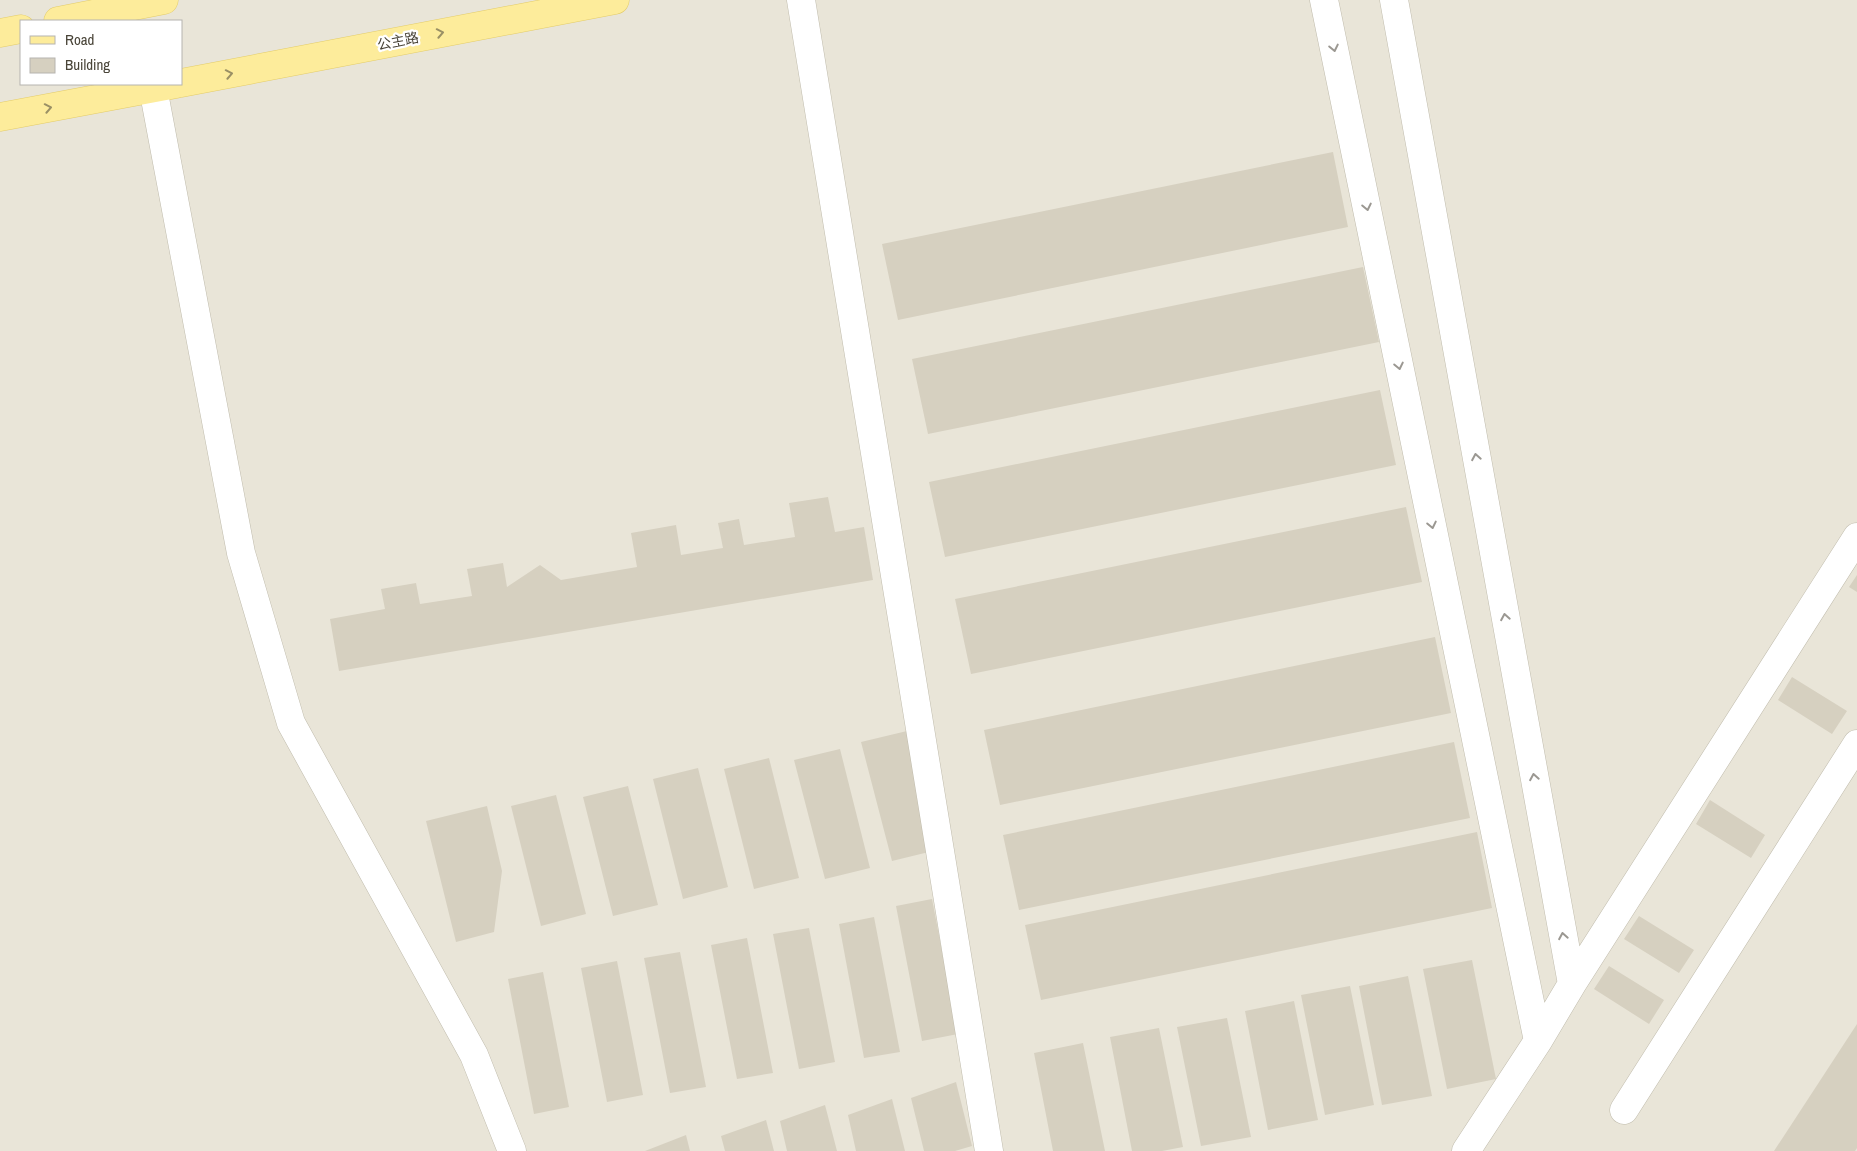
<svg xmlns="http://www.w3.org/2000/svg" width="1857" height="1151" font-family="'Archivo Narrow','Noto Sans SC',sans-serif">
	<rect width="100%" height="100%" fill="#f5f3ea"/>
	<path fill="#e9e5d8" fill-rule="evenodd" d="M0,0h1857v1151h-1857zM21,21h160v63h-160z"/>
	<path fill="#d6d0c0" d="M1333,152l15,75 -450,93 -16,-76z
		M1363,267l16,75 -451,92 -16,-75z
		M1380,390l16,75 -451,92 -16,-75z
		M828,497l7,35 29,-5 9,53 -534,91 -9,-52 55,-10 -4,-20 35,-6 4,21 52,-8 -5,-27 36,-6 4,24 33,-22 21,15 76,-13 -6,-34 45,-8 5,30 42,-7 -5,-25 21,-4 5,26 51,-8 -6,-34z
		M1406,507l16,75 -451,92 -16,-75z
		M1857,575v17l-8,-5z
		M1435,637l16,76 -451,92 -16,-75z
		M1792,677l55,34 -15,23 -54,-34z
		M907,731l30,119 -45,11 -31,-119z
		M1454,742l16,76 -451,92 -16,-75z
		M840,749l30,119 -45,11 -31,-119z
		M769,758l30,120 -45,11 -30,-120z
		M698,768l30,119 -45,12 -30,-120z
		M628,786l30,119 -45,11 -30,-119z
		M556,795l30,119 -45,12 -30,-120z
		M1710,800l55,35 -14,23 -55,-34z
		M487,806l15,65 -8,61 -38,10 -30,-121z
		M1477,832l15,76 -451,92 -16,-75z
		M932,899l26,135 -36,7 -26,-135z
		M1639,916l55,34 -15,23 -55,-34z
		M874,917l26,135 -36,6 -25,-134z
		M809,928l26,134 -36,7 -26,-135z
		M747,938l26,135 -36,6 -26,-134z
		M680,952l26,135 -36,6 -26,-135z
		M1472,960l24,119 -49,10 -24,-120z
		M617,961l26,134 -36,7 -26,-134z
		M1609,966l55,34 -15,24 -55,-35z
		M543,972l26,135 -35,7 -26,-135z
		M1408,976l24,120 -50,9 -23,-119z
		M1350,986l24,119 -49,10 -24,-120z
		M1294,1001l24,119 -50,10 -23,-119z
		M1227,1018l24,119 -50,9 -24,-119z
		M1857,1024v124l-2,3h-81z
		M1159,1028l24,119 -21,4h-30l-22,-114z
		M1083,1043l22,108h-52l-19,-98z
		M956,1082l16,64 -17,5h-31l-13,-53z
		M892,1099l13,52h-49l-8,-36z
		M825,1105l12,46h-50l-7,-30z
		M766,1120l8,31h-49l-4,-15z
		M686,1135l4,16h-45z"/>
	<g fill="none" stroke-linecap="round" stroke-linejoin="round">
		<defs>
			<path id="minor" d="M801,0l188,1151
				M1324,0l214,1041
				M1394,0l178,984
				M153,88l88,465 50,170 183,332 38,96
				M1624,1110l233,-366
				M1466,1151l72,-110 34,-57 285,-447"/>
			<path id="major" d="M58,21l106,-21
				M0,33l21,-4
				M181,83l434,-83
				M0,117l176,-33"/>
		</defs>
		<use href="#minor" stroke="#c0bcad" stroke-width="29"/>
		<use href="#major" stroke="#e3cc6a" stroke-width="29"/>
		<use href="#minor" stroke="#fff" stroke-width="28"/>
		<use href="#major" stroke="#fdec9b" stroke-width="28"/>
	</g>
	<defs><path id="oneway-chevron" d="M-2-3.5L2.5 0L-2 3.5" fill="none" stroke-width="1.6" stroke-linecap="round" stroke-linejoin="round" transform="scale(1.25)"/></defs>
	<g stroke="#9a9065">
		<use href="#oneway-chevron" transform="translate(440 33) rotate(-11)"/>
		<use href="#oneway-chevron" transform="translate(229 74) rotate(-11)"/>
		<use href="#oneway-chevron" transform="translate(48 108) rotate(-11)"/>
	</g>
	<g stroke="#9b9892">
		<use href="#oneway-chevron" transform="translate(1334 48) rotate(78)"/>
		<use href="#oneway-chevron" transform="translate(1367 207) rotate(78)"/>
		<use href="#oneway-chevron" transform="translate(1399 366) rotate(78)"/>
		<use href="#oneway-chevron" transform="translate(1476 457) rotate(-100)"/>
		<use href="#oneway-chevron" transform="translate(1432 525) rotate(78)"/>
		<use href="#oneway-chevron" transform="translate(1505 617) rotate(-100)"/>
		<use href="#oneway-chevron" transform="translate(1534 777) rotate(-100)"/>
		<use href="#oneway-chevron" transform="translate(1563 936) rotate(-100)"/>
	</g>
	<g text-anchor="middle" dominant-baseline="central" stroke-width="4.5" stroke-linejoin="round" paint-order="stroke">
		<g font-size="14" fill="#494438" stroke="#fff">
			<text transform="translate(398 41) rotate(-11)">公主路</text>
		</g>
	</g>
	<rect x="20" y="20" width="162" height="65" fill="#ffffff" stroke="#b6b4af"/>
	<rect x="30" y="36" width="25" height="8" fill="#fdec9b" stroke="#b6b4af"/>
	<text x="65" y="45" font-size="15" fill="#494438">Road</text>
	<rect x="30" y="58" width="25" height="15" fill="#d6d0c0" stroke="#b6b4af"/>
	<text x="65" y="70" font-size="15" fill="#494438">Building</text>
</svg>
